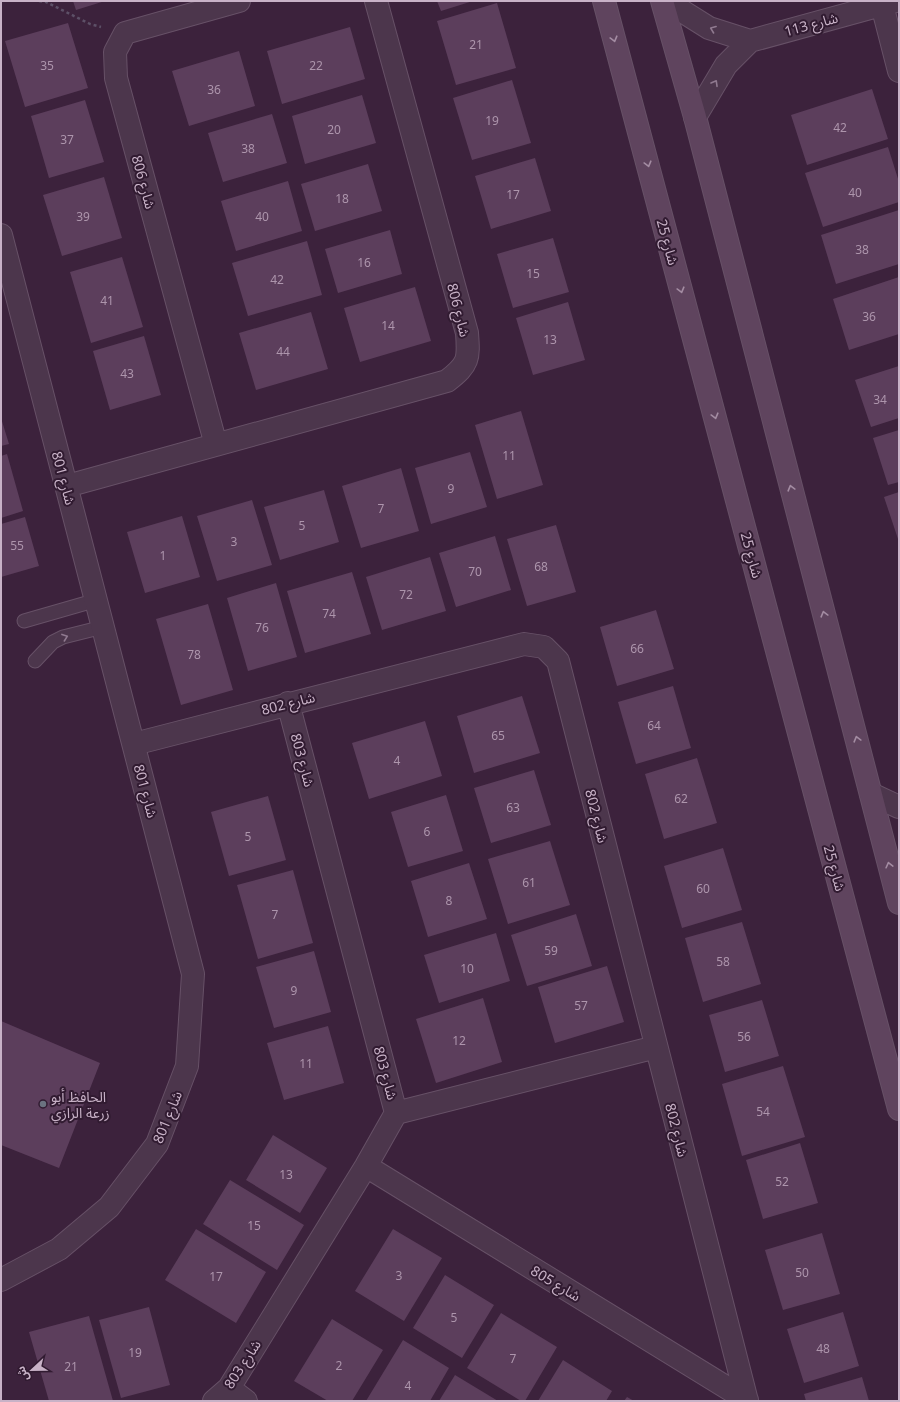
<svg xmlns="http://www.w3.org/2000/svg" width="900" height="1402" font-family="'Noto Sans','Noto Sans Arabic',sans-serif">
	<rect width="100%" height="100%" fill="#3c223c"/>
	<path fill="#5c3e5c" d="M73,1h32l-29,9z
		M437,1h36l-32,10z
		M497,3l19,65 -60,17 -19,-64z
		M68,23l20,65 -63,19 -20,-66z
		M350,27l15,52 -83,25 -15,-53z
		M239,51l16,55 -66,20 -17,-55z
		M512,80l19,63 -59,17 -19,-62z
		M872,89l16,50 -81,26 -16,-50z
		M362,95l14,48 -71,21 -13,-48z
		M85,100l19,62 -55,16 -18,-62z
		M272,114l15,49 -64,19 -15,-49z
		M888,147l11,35v20l-76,25 -18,-54z
		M535,158l16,53 -60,18 -16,-53z
		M368,164l14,47 -67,20 -14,-47z
		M104,177l18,61 -60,18 -19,-61z
		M288,181l14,50 -66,20 -15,-50z
		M899,210v54l-63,20 -15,-49z
		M390,230l12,44 -64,19 -13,-44z
		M553,238l16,54 -56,16 -16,-54z
		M307,241l15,54 -74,21 -16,-53z
		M122,257l21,70 -52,16 -21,-71z
		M899,277v57l-50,16 -16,-51z
		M415,287l16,54 -71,21 -16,-54z
		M568,302l17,58 -52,15 -17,-57z
		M311,312l17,57 -72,21 -17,-57z
		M144,336l17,59 -51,15 -17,-59z
		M899,366v52l-28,9 -16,-47z
		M521,411l22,74 -46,14 -22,-74z
		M1,418l8,26 -8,2z
		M899,430v52l-11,3 -15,-47z
		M470,452l17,55 -56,17 -16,-56z
		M7,454l16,57 -22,7v-62z
		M401,468l18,63 -58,17 -19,-62z
		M324,490l15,52 -59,18 -16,-53z
		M899,492v50l-15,-45z
		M252,500l20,65 -55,16 -20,-65z
		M182,516l18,61 -55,16 -18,-61z
		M25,517l14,49 -38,11v-53z
		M556,525l20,67 -49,14 -20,-67z
		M495,536l16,54 -55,17 -17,-54z
		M430,557l16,54 -64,19 -16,-53z
		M352,572l19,62 -66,19 -18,-62z
		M276,583l21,74 -49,14 -21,-73z
		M208,604l25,86 -52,15 -25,-86z
		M656,610l18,59 -57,17 -17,-59z
		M673,686l18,62 -55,16 -18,-62z
		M522,696l18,57 -66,20 -17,-57z
		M425,721l17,55 -73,23 -17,-56z
		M697,758l20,65 -53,16 -19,-65z
		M534,770l17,55 -60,18 -17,-55z
		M446,795l17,56 -55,16 -17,-55z
		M268,796l18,64 -57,16 -18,-64z
		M550,841l20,64 -62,19 -20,-65z
		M723,848l19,62 -60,18 -18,-62z
		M469,863l18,56 -59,18 -17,-56z
		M293,870l20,73 -55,16 -21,-74z
		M576,914l16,52 -65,20 -16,-51z
		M742,922l19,62 -58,18 -18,-64z
		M496,933l14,48 -71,22 -15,-48z
		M314,951l17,61 -57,16 -18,-61z
		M607,966l17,56 -69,21 -17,-56z
		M483,998l19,64 -66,21 -20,-64z
		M762,1000l17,56 -54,16 -16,-57z
		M1,1021l99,42 -41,105 -58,-23z
		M328,1026l16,57 -60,17 -17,-57z
		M783,1066l22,71 -63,19 -20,-72z
		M273,1135l54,33 -27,45 -54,-33z
		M800,1143l18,60 -55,16 -17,-59z
		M230,1180l74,45 -27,45 -74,-46z
		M196,1229l70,43 -30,51 -71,-43z
		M393,1229l49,29 -38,63 -49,-30z
		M822,1233l18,61 -57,16 -18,-60z
		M445,1275l49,30 -32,53 -49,-30z
		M149,1307l21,78 -49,13 -22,-78z
		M843,1312l16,54 -55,17 -17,-54z
		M501,1313l56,34 -32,54h-4l-54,-33z
		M89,1316l24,85h-64l-20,-69z
		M332,1319l51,31 -31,51h-24l-34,-20z
		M403,1340l46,28 -19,33h-64z
		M563,1360l49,31 -6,10h-68z
		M455,1375l43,26h-59z
		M862,1377l7,24h-63l-2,-7z
		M627,1397l7,4h-10z"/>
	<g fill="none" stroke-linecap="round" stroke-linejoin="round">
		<defs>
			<path id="lane" d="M24,621l73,-21
				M35,661l18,-19 10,-5 40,-10"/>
			<path id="street" d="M666,1l43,27 41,13
				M882,5l17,66
				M695,117l31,-52 24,-24 146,-40
				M1,235l192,739 -6,92 -30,78 -48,63 -50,42 -58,31
				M216,445l-100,-367 -1,-26 10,-19 114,-32
				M67,486l380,-105c22,-17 22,-22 20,-48l-91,-332
				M134,744l390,-100 20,3 14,14 189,740
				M871,794l28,13
				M396,1113l260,-66
				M366,1166l381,234
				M229,1388l17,13
				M214,1401l15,-13 137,-222 30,-53 -108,-410"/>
			<path id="secondary" d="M604,1l295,1108
				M662,1l33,116 204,786"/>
		</defs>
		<use href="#lane" stroke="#675167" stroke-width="15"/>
		<use href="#street" stroke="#675167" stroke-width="24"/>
		<use href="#secondary" stroke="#675167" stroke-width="24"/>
		<path stroke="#5d5067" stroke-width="2.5" stroke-dasharray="3 3" stroke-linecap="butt" d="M39,1l7,1 44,22 11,3"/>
		<use href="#lane" stroke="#4c364c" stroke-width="13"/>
		<use href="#street" stroke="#4c364c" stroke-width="22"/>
		<use href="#secondary" stroke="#5f445e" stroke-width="22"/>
	</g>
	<defs><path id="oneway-chevron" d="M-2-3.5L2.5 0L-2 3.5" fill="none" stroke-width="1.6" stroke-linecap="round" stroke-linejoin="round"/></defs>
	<g stroke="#907a90">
		<use href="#oneway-chevron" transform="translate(713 29) rotate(-159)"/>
		<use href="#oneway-chevron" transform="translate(715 83) rotate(-60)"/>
		<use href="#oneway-chevron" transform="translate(65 637) rotate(-20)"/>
	</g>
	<g stroke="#a38ca2">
		<use href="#oneway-chevron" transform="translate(614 39) rotate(75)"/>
		<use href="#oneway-chevron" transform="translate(648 164) rotate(75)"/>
		<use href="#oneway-chevron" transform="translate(681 290) rotate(75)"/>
		<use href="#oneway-chevron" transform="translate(715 416) rotate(75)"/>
		<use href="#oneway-chevron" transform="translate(791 488) rotate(-105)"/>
		<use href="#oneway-chevron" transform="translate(824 614) rotate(-105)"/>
		<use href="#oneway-chevron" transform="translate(857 739) rotate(-105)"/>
		<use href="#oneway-chevron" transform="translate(889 865) rotate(-104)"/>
	</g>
	<circle fill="#6b7280" stroke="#311b31" stroke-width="1.5" cx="43" cy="1104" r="4"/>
	<g text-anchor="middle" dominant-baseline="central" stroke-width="4" stroke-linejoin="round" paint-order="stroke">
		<g font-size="12" fill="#ad95ac">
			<text x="476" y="44">21</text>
			<text x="47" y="65">35</text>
			<text x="316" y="65">22</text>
			<text x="214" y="89">36</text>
			<text x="492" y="120">19</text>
			<text x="840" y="127">42</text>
			<text x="334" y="129">20</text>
			<text x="67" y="139">37</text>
			<text x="248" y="148">38</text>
			<text x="855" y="192">40</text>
			<text x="513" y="194">17</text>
			<text x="342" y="198">18</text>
			<text x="83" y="216">39</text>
			<text x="262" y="216">40</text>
			<text x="862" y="249">38</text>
			<text x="364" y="262">16</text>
			<text x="533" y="273">15</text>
			<text x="277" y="279">42</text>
			<text x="107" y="300">41</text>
			<text x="869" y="316">36</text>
			<text x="388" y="325">14</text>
			<text x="550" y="339">13</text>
			<text x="283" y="351">44</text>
			<text x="127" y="373">43</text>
			<text x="880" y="399">34</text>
			<text x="509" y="455">11</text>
			<text x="451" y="488">9</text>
			<text x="381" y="508">7</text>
			<text x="302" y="525">5</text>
			<text x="234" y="541">3</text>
			<text x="17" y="545">55</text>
			<text x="163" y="555">1</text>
			<text x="541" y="566">68</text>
			<text x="475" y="571">70</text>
			<text x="406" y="594">72</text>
			<text x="329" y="613">74</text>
			<text x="262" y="627">76</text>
			<text x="637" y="648">66</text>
			<text x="194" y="654">78</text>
			<text x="654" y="725">64</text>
			<text x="498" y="735">65</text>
			<text x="397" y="760">4</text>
			<text x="681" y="798">62</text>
			<text x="513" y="807">63</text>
			<text x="427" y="831">6</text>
			<text x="248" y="836">5</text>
			<text x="529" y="882">61</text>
			<text x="703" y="888">60</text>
			<text x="449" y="900">8</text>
			<text x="275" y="914">7</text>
			<text x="551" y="950">59</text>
			<text x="723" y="961">58</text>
			<text x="467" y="968">10</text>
			<text x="294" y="990">9</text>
			<text x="581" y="1005">57</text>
			<text x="744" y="1036">56</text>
			<text x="459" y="1040">12</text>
			<text x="306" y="1063">11</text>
			<text x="763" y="1111">54</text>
			<text x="286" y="1174">13</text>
			<text x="782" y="1181">52</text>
			<text x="254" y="1225">15</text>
			<text x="802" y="1272">50</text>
			<text x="399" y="1275">3</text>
			<text x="216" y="1276">17</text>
			<text x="454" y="1317">5</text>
			<text x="823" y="1348">48</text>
			<text x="135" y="1352">19</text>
			<text x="513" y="1358">7</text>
			<text x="339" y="1365">2</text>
			<text x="71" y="1366">21</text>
			<text x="408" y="1385">4</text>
		</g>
		<g font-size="14" fill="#c8b2c7" stroke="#311b31">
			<text transform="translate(811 24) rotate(-15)">شارع 113</text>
			<text transform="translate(144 182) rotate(75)">شارع 806</text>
			<text transform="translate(668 242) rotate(75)">شارع 25</text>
			<text transform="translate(459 310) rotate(76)">شارع 806</text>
			<text transform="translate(64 478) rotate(75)">شارع 801</text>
			<text transform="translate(752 555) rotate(75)">شارع 25</text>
			<text transform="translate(288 703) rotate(-14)">شارع 802</text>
			<text transform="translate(303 760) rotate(75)">شارع 803</text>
			<text transform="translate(146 791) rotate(75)">شارع 801</text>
			<text transform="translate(597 816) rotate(76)">شارع 802</text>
			<text transform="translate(835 868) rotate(75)">شارع 25</text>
			<text transform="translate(386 1073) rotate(75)">شارع 803</text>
			<text transform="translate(167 1117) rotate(-68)">شارع 801</text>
			<text transform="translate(677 1130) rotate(76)">شارع 802</text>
			<text transform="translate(556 1283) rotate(31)">شارع 805</text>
			<text transform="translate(242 1364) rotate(-57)">شارع 803</text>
		</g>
		<g font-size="14" fill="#c8b2c7" stroke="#311b31" text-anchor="start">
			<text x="51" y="1096">الحافظ أبو<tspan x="51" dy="16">زرعة الرازي</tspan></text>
		</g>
	</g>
	<rect width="900" height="1402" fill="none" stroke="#c8b2c7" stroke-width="4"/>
	<g transform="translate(32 1370) rotate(248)" stroke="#311b31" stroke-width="3" paint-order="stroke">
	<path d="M0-3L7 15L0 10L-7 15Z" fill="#c8b2c7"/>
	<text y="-6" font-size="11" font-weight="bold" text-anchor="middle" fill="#c8b2c7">ش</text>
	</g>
</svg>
